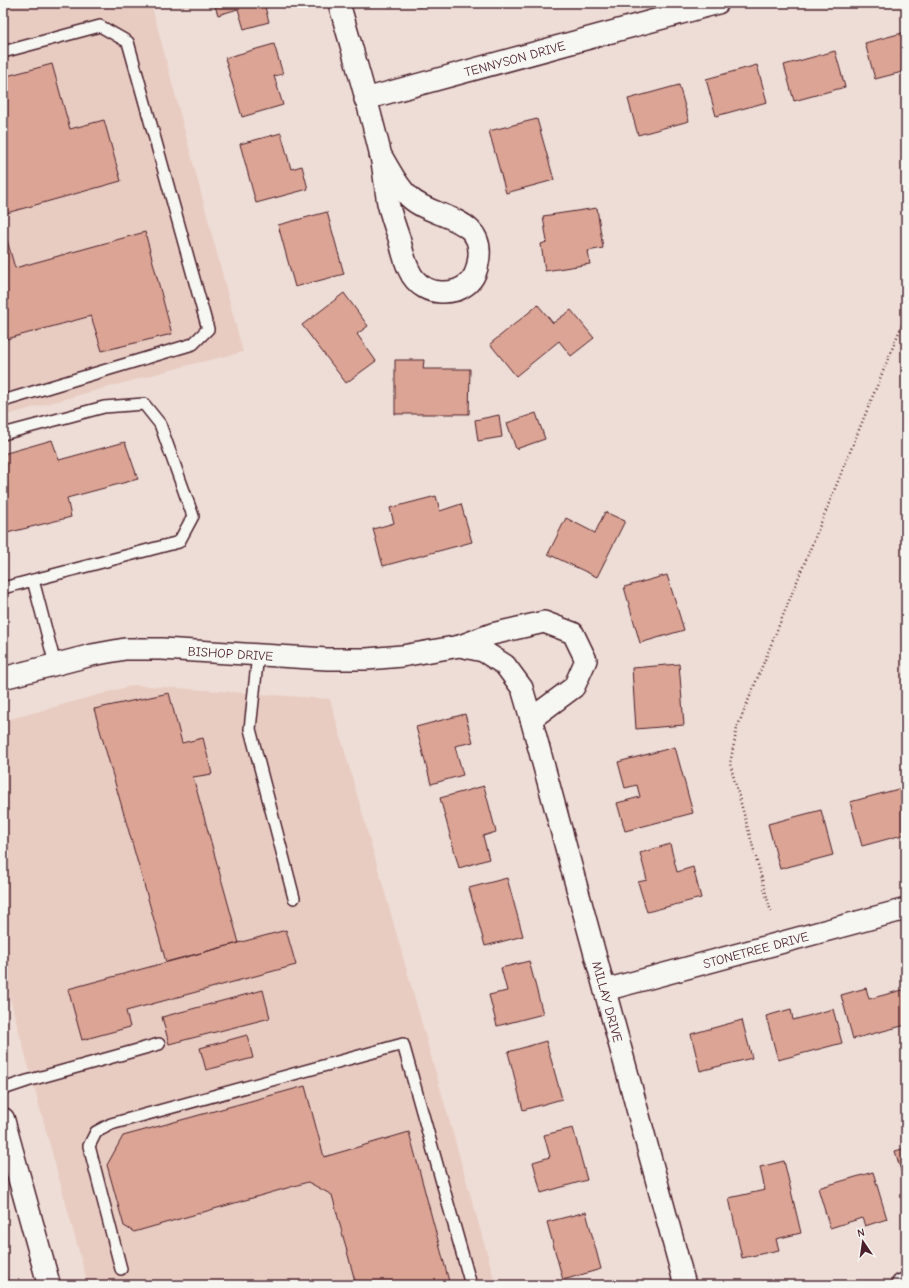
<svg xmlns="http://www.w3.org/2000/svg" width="909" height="1288" font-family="'Comic Neue',sans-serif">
	<rect width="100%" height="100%" fill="#eeddd6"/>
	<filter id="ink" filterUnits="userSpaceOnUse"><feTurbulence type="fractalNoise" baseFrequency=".025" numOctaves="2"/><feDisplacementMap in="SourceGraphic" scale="8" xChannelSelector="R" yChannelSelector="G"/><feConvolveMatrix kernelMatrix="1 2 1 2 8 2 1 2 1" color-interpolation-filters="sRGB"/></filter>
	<g filter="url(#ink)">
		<path fill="#e8ccc2" d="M3,3h148l92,349 -54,13 -186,51z
			M134,685l196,14 166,586h-408l-85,-312v-252z"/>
		<path fill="#dba494" stroke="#4a1f2b" d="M214,3h50l5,19 -25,7 -6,-20 -20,6z
			M417,3h17l-16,4z
			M906,32v39l-31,8 -10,-36z
			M274,44l9,30 -9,2 9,29 -41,12 -17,-59z
			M835,51l10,36 -51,14 -10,-36z
			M52,64l18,65 34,-9 17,61 -118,33v-137z
			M757,65l10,37 -51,14 -10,-37z
			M679,85l10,36 -51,14 -10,-36z
			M537,119l17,61 -48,13 -17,-62z
			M281,133l10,36 11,-3 6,23 -52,14 -16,-59z
			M597,208l6,40 -15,3 2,13 -45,7 -4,-27 6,-2 -4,-26z
			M327,212l17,62 -49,13 -17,-62z
			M3,226l12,42 130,-36 27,102 -70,17 -11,-35 -88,24z
			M344,293l24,33 -11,8 19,27 -30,22 -44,-58z
			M538,305l15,18 18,-13 23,28 -23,18 -12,-15 -43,35 -26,-32z
			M395,360h29l-1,9h47l-1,45h-74z
			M536,413l9,26 -29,10 -9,-26z
			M499,415l3,22 -24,4 -3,-21z
			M52,440l7,20 66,-18 13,37 -71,19 4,19 -64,16 -4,-15v-64z
			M436,496l4,15 21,-7 11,38 -89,24 -10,-37 21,-6 -4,-15z
			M605,512l20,9 -28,56 -49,-23 18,-36 29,15z
			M667,575l17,55 -44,13 -16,-56z
			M679,664l5,61 -48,4 -4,-61z
			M169,693l13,50 21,-5 9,36 -19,3 46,166 -73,19 -72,-253z
			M465,714l8,28 -18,4 8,29 -32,9 -15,-57z
			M675,747l18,66 -68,18 -8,-28 23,-6 -3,-12 -12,3 -7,-26z
			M484,786l12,46 -13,4 6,23 -30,9 -19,-70z
			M902,788l4,15v31l-44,12 -12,-44z
			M821,810l12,45 -53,14 -12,-45z
			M670,844l7,28 16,-5 8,31 -54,14 -9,-30 9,-2 -7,-27z
			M507,878l16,58 -38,10 -16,-58z
			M286,930l10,35 -170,46 4,16 -48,13 -14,-51z
			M529,961l14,53 -46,12 -8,-31 18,-4 -6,-23z
			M866,988l3,11 37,-10v36l-53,14 -12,-44z
			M263,990l7,28 -101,26 -7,-27z
			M791,1009l2,11 40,-11 9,34 -64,17 -12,-44z
			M742,1020l10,38 -52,13 -9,-37z
			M247,1035l6,23 -47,12 -6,-22z
			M546,1041l16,58 -39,11 -15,-58z
			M305,1086l19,71 85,-25 41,153h-94l-24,-90 -24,-13 -174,50 -10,-6 -17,-61 16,-29z
			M573,1128l14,52 -46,13 -8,-31 17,-5 -6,-22z
			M906,1148v39l-11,-36z
			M784,1161l17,72 -25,6 3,11 -37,8 -13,-60 36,-8 -5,-23z
			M873,1172l14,47 -22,7 -3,-8 -32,10 -12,-40z
			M586,1212l15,57 -38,11 -16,-58z"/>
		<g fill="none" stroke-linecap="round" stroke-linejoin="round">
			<defs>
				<path id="service" d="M3,52l97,-26 28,16 80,287 -15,15 -190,57
					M3,434l101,-27 40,-3 16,20 33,92 -14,26 -176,46
					M33,580l22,84
					M258,654l-8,75 44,169
					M3,1089l24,-8 132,-37
					M121,1269l-32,-123 7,-14 15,-8 292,-80 68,241"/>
				<g id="minor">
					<path d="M339,3c14,50 29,99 41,149 4,17 5,35 8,51 3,12 7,24 11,35 3,11 5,22 10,32 3,7 9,14 16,18 9,5 22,5 32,2 13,-5 19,-14 21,-27 10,-48 -45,-43 -69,-66 -13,-12 -20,-29 -29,-43"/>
					<path id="s1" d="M365,99l353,-96"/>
					<path d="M460,646l32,-12 52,-12 29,11 13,27 -12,27 -43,32"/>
					<path id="s2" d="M3,678l89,-23 33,-6h37l165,10h40l35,-3 58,-10 23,5 22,14 17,23 9,31 154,566"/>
					<path id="s3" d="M605,990l301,-81"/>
					<path d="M902,1285l4,-1"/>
				</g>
				<path id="secondary" d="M3,1119l46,166"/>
			</defs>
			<use href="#service" stroke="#4a1f2b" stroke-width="14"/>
			<use href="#minor" stroke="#4a1f2b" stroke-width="24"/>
			<use href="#secondary" stroke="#4a1f2b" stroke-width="25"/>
			<path stroke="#4a1f2b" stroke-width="2.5" stroke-dasharray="1 3" stroke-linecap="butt" d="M771,912l-41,-148 7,-36 169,-413"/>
			<use href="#service" stroke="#f6f6f2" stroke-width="11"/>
			<use href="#minor" stroke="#f6f6f2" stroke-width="21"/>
			<use href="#secondary" stroke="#f6f6f2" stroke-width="22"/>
		</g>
	</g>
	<g text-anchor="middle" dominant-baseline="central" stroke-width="3" stroke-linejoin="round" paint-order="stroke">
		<g font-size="13" fill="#4a1f2b" stroke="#f6f6f2">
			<text stroke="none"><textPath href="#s1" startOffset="155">TENNYSON DRIVE</textPath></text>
			<text stroke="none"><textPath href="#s2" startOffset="231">BISHOP DRIVE</textPath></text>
			<text stroke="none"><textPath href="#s3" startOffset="156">STONETREE DRIVE</textPath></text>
			<text stroke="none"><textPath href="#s2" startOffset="865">MILLAY DRIVE</textPath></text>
		</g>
	</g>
	<rect width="909" height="1288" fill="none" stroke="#f6f6f2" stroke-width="16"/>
	<rect x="8" y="8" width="893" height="1272" fill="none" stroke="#4a1f2b" stroke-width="1.5" filter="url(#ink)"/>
	<g transform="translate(863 1242) rotate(347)" stroke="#f6f6f2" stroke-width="3" paint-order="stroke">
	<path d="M0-3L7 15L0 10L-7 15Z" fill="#4a1f2b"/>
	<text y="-6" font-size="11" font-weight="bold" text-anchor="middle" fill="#4a1f2b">N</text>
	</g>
</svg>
